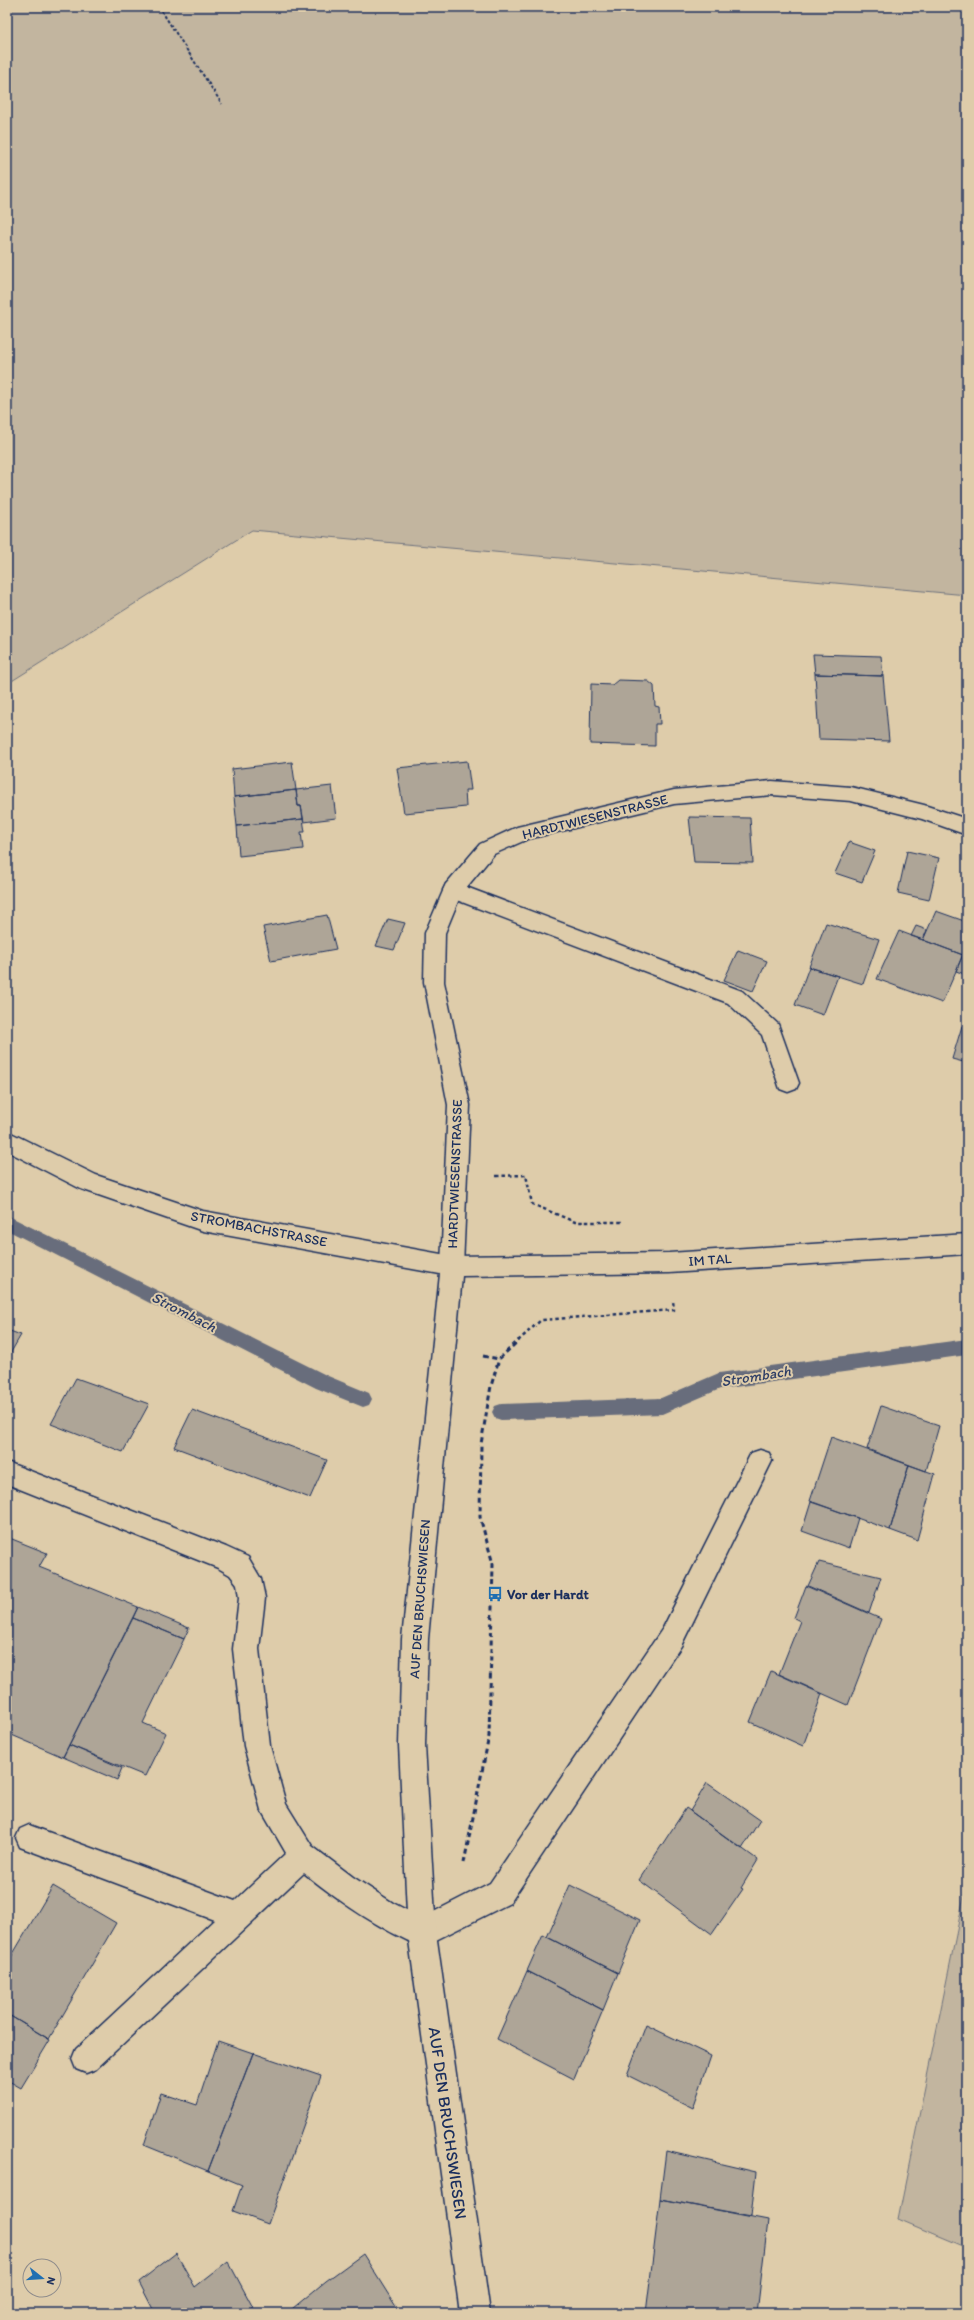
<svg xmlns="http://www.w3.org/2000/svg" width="974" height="2320" font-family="Itim,sans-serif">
	<rect width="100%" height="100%" fill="#deccaa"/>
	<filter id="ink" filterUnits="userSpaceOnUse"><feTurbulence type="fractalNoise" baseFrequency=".025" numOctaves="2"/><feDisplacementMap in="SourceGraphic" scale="8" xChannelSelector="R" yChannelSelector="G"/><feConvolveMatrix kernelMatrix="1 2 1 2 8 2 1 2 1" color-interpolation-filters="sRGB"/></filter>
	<g filter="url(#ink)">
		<path fill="#c2b59f" stroke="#6e727e" d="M7,7h960v588l-715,-65 -245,154z
			M967,1881v367l-69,-29z"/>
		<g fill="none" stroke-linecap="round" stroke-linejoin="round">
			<path fill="#686d7c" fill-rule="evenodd" d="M7,1215l321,161 41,17 3,6 -3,6 -6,2 -47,-19 -309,-158z
				M967,1339v16l-247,34 -58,25 -161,6 -6,-2 -3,-6 3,-6 6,-2 160,-6 58,-25z"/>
		</g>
		<path fill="#aea597" stroke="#1b2f5e" d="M813,654l68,2 2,20 -68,-2z
			M815,674l68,2 6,65 -70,-2z
			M618,680l30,1 6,5 1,20 4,1 1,17h-5v22l-65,-2 1,-60 21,1z
			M467,761l4,29h-6l1,17 -62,6 -7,-45z
			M292,762l4,28 -62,7 -2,-28z
			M332,786l4,32 -32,4 -3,-16h-3l-2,-16z
			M296,790l2,16h3l2,13 -66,7 -3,-29z
			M689,817l61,1 3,45 -59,-1z
			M303,819l2,13h-4l2,17 -64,7 -2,-30z
			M849,842l26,9 -13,31 -27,-9z
			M907,851l32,7 -10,42 -31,-7z
			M936,911l31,11v22l-4,11 -40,-15z
			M327,915l9,34 -65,12 -8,-34z
			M388,919l17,4 -11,27 -18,-4z
			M826,923l53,16 -16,45 -54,-17z
			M916,926l11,4 -4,10 -12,-4z
			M899,931l64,24 -21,48 -65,-24z
			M967,944v31l-11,-4z
			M738,950l29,11 -14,30 -29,-11z
			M809,967l29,9 -15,39 -28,-10z
			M962,1026l5,1v36l-15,-4z
			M7,1330l14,5 -14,24z
			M76,1378l73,26 -26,48 -72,-28z
			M881,1406l58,20 -13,45 -59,-22z
			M192,1410l135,50 -17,38 -136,-51z
			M831,1437l78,28 -19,65 -80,-29z
			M909,1465l26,9 -18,66 -27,-10z
			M811,1502l47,16 -9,30 -47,-17z
			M7,1537l40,16 -8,14 99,40 -75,150 -56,-24z
			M819,1562l62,15 -12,36 -61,-27z
			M806,1586l75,33 -33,86 -69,-31 21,-53 -6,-3z
			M138,1607l51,21 -5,11 -51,-21z
			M133,1618l51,21 -41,84 23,10 -21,43 -76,-31z
			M771,1671l51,23 -19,52 -53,-24z
			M69,1745l53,23 -5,12 -54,-23z
			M707,1783l53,37 -18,29 -52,-38z
			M686,1808l72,52 -17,28 2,1 -31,45 -73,-54z
			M570,1885l70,35 -22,53 -71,-36z
			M53,1886l63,37 -67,116 -42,-25v-50z
			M543,1935l75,38 -15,37 -76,-39z
			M527,1971l76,39 -29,69 -77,-40z
			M7,2014l43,26 -29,48 -14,-8z
			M646,2025l65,31 -18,52 -66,-33z
			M218,2041l35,12 -45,118 -64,-26 17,-52 36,12z
			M253,2053l68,23 -53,148 -35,-13 9,-26 -34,-14z
			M666,2151l90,21 -5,44 -91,-17z
			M660,2199l108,21 -11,93h-111z
			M176,2253l19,34 33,-26 28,52h-101l-16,-31z
			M363,2254l37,59h-113l39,-32z"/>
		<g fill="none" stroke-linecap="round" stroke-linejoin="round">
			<defs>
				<path id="lane" d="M453,882l289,109 36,33 21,59 -3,6 -8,3 -8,-3 -18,-54 -34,-32 -282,-107 -3,-6 3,-6z
					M7,1462l219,85 22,10 13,22 4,19 -6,51 11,97 16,58 26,42 41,31 40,26 39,20 4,10 -4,10 -10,4c-43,-18 -82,-45 -118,-74l-208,196 -10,4 -10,-4 -4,-10 4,-10 138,-129 -194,-73 -4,-9 4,-9 9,-4 206,76 51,-48 -25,-43 -17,-64 -11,-97 6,-51 -2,-14 -7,-9 -12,-7 -211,-84z"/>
				<path id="street" d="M772,781l79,6 73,18 43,14v16l-45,-16 -71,-18 -79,-6 -98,9 -146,35 -34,15 -33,40 -16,39 -1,49 26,123 -7,161 -3,7 -8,3 -8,-3 -3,-7 7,-161 -24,-123 1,-49 21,-49 34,-40 37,-17 157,-37z
					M760,1450l9,3 3,8 -91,185 -171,257 -88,44 -10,-4 -4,-10 4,-10 78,-40 173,-255 88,-175z"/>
				<path id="secondary" d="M7,1131l89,44 107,36 249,45 217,-3 298,-19v20l-298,19 -207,3 -34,363 -3,106 11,188 54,380h-30l-52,-380 -9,-188 3,-106 38,-365 -237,-43 -122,-42 -74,-38z"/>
			</defs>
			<use href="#lane" stroke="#1b2f5e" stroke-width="3"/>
			<use href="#street" stroke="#1b2f5e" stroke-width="3"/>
			<use href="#secondary" stroke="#1b2f5e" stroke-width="3"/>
			<path stroke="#1b2f5e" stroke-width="2" stroke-dasharray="3 2" stroke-linecap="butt" d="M159,7l63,97"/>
			<path stroke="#1b2f5e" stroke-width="2.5" stroke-dasharray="3.5 3" stroke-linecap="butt" d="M496,1176l30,-1 6,29 43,18h47
				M518,1341l23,-21 133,-10 -1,-9"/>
			<path stroke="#1b2f5e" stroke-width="3" stroke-dasharray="5 3.5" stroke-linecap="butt" d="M483,1356l16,3 20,-19
				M464,1863l25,-127 4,-172 -13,-47 1,-73 10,-58 8,-27"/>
			<use href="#lane" fill="#deccaa" fill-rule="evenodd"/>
			<use href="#street" fill="#deccaa" fill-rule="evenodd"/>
			<use href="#secondary" fill="#deccaa" fill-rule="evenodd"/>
		</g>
	</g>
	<defs>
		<symbol id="bus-bare" viewBox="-9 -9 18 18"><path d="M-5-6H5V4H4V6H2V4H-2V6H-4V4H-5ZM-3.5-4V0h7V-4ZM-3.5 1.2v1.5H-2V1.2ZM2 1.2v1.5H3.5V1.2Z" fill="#1f6fb2" stroke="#deccaa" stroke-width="2.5" paint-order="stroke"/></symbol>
	</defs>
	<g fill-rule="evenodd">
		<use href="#bus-bare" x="484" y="1583" width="22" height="22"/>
	</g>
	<g text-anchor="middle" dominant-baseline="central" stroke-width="4" stroke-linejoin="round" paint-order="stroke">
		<g font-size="14" fill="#1b2f5e" stroke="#deccaa">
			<text transform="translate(595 817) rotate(-14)">HARDTWIESENSTRASSE</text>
			<text transform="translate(455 1174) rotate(-88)">HARDTWIESENSTRASSE</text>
			<text transform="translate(259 1229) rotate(11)">STROMBACHSTRASSE</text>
			<text transform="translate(710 1260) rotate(-4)">IM TAL</text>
			<text transform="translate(420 1599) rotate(-86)">AUF DEN BRUCHSWIESEN</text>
		</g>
		<g font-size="14" font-weight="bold" fill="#1b2f5e" stroke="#deccaa" text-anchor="start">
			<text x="507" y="1594">Vor der Hardt</text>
		</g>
		<g font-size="15" font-style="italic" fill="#2e3e66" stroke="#deccaa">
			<text transform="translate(184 1312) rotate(27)">Strombach</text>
			<text transform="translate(756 1376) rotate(-9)">Strombach</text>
		</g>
		<g font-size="17" fill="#1b2f5e" stroke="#deccaa">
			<text transform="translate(448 2123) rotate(82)">AUF DEN BRUCHSWIESEN</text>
		</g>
	</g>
	<rect width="974" height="2320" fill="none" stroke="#deccaa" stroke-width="24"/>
	<rect x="12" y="12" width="950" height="2296" fill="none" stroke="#1b2f5e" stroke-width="1.5" filter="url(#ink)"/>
	<g transform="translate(42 2278) rotate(107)"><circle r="19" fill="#deccaa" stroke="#908d8c"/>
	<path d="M0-3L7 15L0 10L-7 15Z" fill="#1f6fb2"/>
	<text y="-6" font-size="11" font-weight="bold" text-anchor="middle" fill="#1b2f5e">N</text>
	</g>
</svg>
